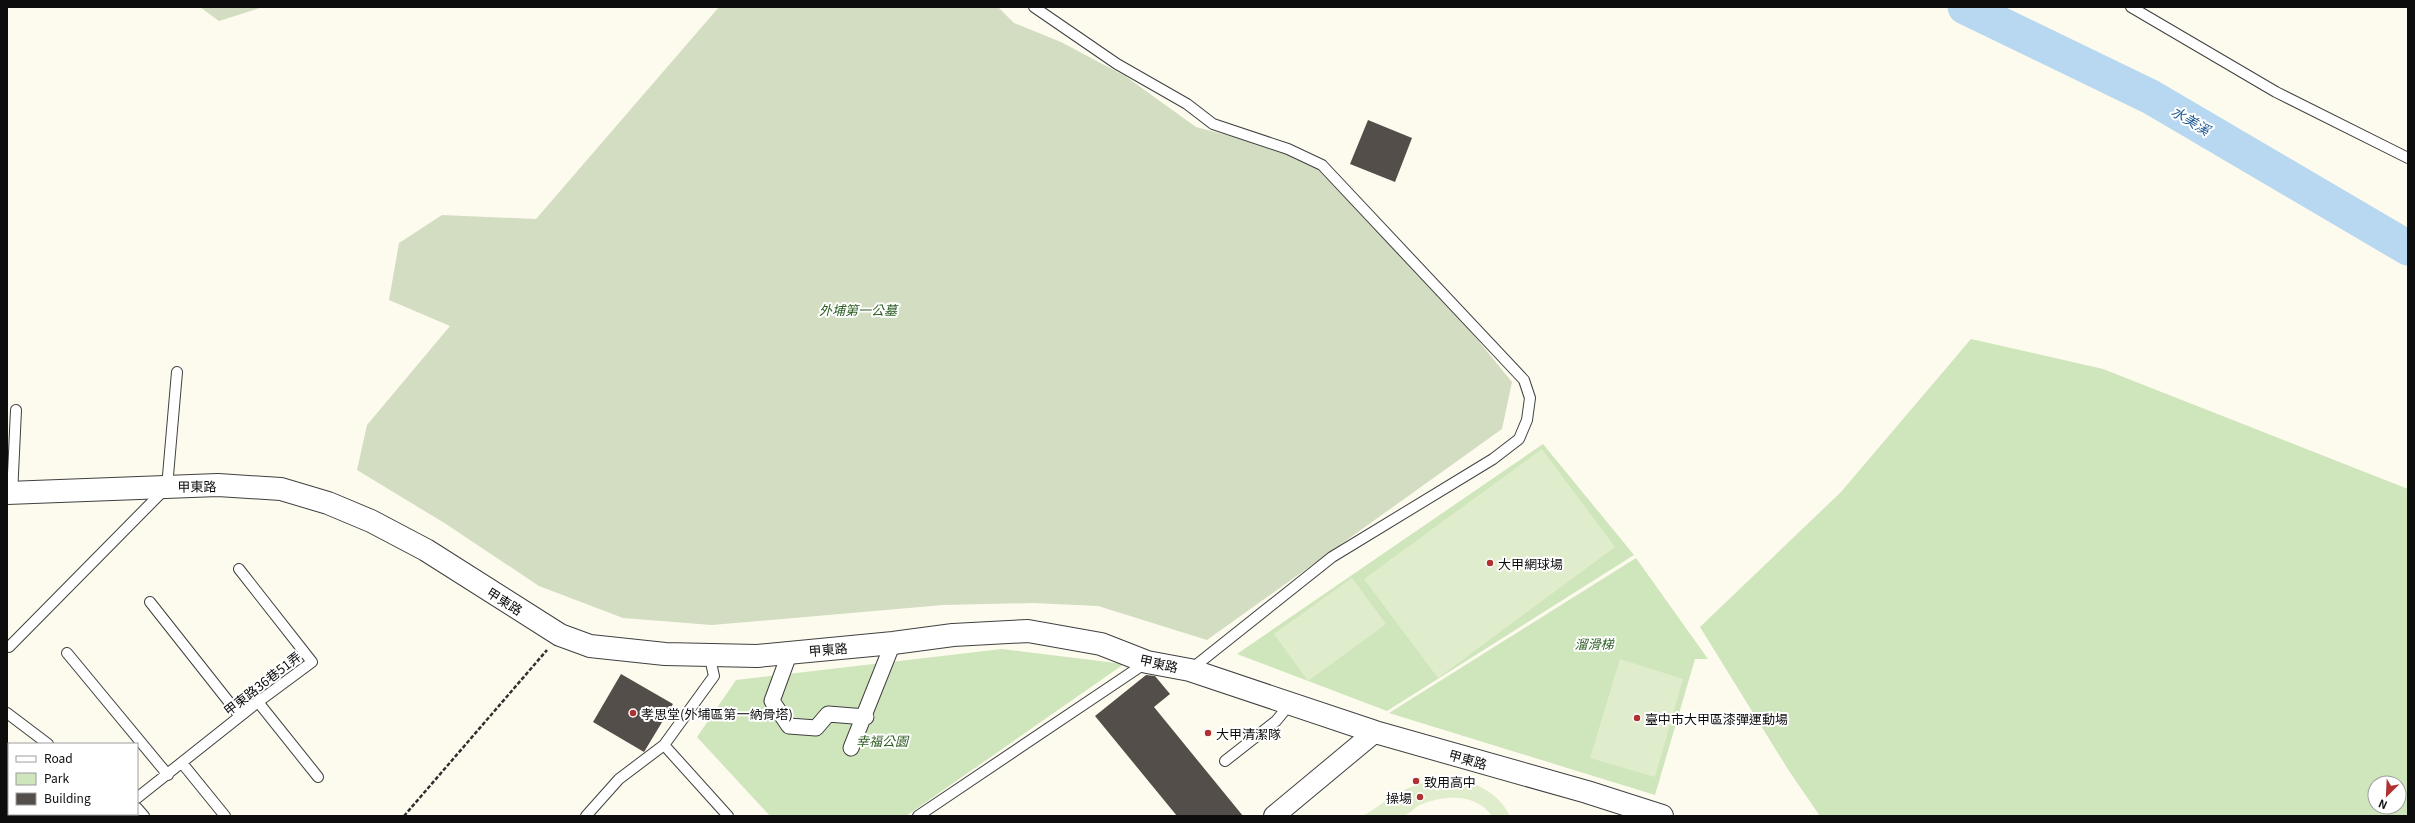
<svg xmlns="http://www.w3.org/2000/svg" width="2415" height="823" font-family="Georgia,'Noto Sans TC',serif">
	<rect width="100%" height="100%" fill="#fdfbee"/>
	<path fill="#cfe5bb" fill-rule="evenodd" d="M1971,339l132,30 305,120v327h-588l-31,-45 -89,-144 141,-135zM2375,783h24v24h-24z
		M1543,444l91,111 -247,156 -150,-57z
		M1636,558l72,101h-13l-40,136 -266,-82z
		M1002,649l122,15 -218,152h-136l-73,-79 39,-57z"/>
	<path fill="#d3ddc1" d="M200,7h63l-44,14z
		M719,7h279l16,16 47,19 64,34 71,51 110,29 52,50 84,90 70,86 -10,47 -295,211 -109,-34 -65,-3 -90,2 -231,20 -89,-7 -84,-32 -93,-62 -89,-54 10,-45 83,-99 -61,-26 10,-57 43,-28 94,4z"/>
	<path fill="#e0edcc" d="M1542,449l73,98 -177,131 -74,-99z
		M1352,578l34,46 -78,57 -34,-47z
		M1620,659l63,20 -28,98 -65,-19z
		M1462,780c20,5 39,17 48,36h-18c-16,-23 -47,-21 -70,-12 -7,3 -12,10 -19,12 -11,3 -28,0 -40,0 18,-11 38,-28 60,-33 13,-3 26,0 39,-3z"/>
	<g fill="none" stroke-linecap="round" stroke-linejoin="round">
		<path stroke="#b7d8f0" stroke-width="35" d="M1965,7l186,90 257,151"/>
	</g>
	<path fill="#544e4a" d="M1368,120l44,18 -17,44 -45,-18z
		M621,674l52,30 -29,48 -51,-30z
		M1146,675l9,1 15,18 -16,13 89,109h-66l-82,-100z"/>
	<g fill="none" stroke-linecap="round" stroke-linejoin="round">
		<defs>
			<path id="service" d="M1034,7l83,57 70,40 26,20 75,25 34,16 202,215 6,18 -3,22 -8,19 -26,20 -161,98 -142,113
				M2131,7l145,85 132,66
				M12,495l4,-85
				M150,602l90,114
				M9,647l158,-160 10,-115
				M67,653l101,122
				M709,654l5,22 -50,69 64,71
				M258,702l60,75
				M7,713l41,31
				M1225,761l51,-40 14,-17
				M182,763l43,53
				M137,798l121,-96 54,-40 -73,-93
				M137,808l7,8
				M13,816l2,-2
				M586,816l33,-37 45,-34
				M918,816l229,-154"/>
			<path id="pedestrian" d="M790,652l-18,49 17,25 27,2 12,-14 38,3
				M851,748l42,-105"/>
			<path id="minor" d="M1274,816l101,-84"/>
			<path id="tertiary" d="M7,493l211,-8 63,4 47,14 43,18 55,29 134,85 30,11 75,8 92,2 136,-13 60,-8 75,-4 73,13 46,18 43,8 185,62 212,60 75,24"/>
		</defs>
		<use href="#service" stroke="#404040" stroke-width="12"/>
		<use href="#pedestrian" stroke="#404040" stroke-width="17"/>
		<use href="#minor" stroke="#404040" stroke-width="22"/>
		<use href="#tertiary" stroke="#404040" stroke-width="24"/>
		<path stroke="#2f2f2f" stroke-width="2.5" stroke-dasharray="4 2" stroke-linecap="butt" d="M404,816l143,-166"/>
		<use href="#service" stroke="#fff" stroke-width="10"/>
		<use href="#pedestrian" stroke="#fff" stroke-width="15"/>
		<use href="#minor" stroke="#fff" stroke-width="20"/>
		<use href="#tertiary" stroke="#fff" stroke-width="22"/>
	</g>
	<g fill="#b03132" stroke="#fff" stroke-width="1.5">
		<circle cx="1490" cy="563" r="4"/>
		<circle cx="633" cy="713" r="4"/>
		<circle cx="1637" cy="718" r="4"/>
		<circle cx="1208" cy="733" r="4"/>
		<circle cx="1416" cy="781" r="4"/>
		<circle cx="1420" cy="797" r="4"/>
	</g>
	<g text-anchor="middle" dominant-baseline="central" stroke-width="4" stroke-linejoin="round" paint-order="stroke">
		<g font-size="13" font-style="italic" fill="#2d5e23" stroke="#fff">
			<text x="858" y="309">外埔第一公墓</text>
			<text x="1594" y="643">溜滑梯</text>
			<text x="882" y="740">幸福公園</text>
		</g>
		<g font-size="13" fill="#0d0d0d" stroke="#fff">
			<text transform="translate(197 486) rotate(-1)">甲東路</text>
			<text transform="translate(505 601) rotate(32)">甲東路</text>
			<text transform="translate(828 649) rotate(-5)">甲東路</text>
			<text transform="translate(1159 663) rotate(13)">甲東路</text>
			<text transform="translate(262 683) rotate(-38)">甲東路36巷51弄</text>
			<text transform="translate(1468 759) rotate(16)">甲東路</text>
		</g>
		<g font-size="13" fill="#0d0d0d" stroke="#fff" text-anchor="start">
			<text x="1498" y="563">大甲網球場</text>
			<text x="641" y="713">孝思堂(外埔區第一納骨塔)</text>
			<text x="1645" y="718">臺中市大甲區漆彈運動場</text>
			<text x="1216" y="733">大甲清潔隊</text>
			<text x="1424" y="781">致用高中</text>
			<text x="1412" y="797" text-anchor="end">操場</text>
		</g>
		<g font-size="14" font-style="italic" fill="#215d93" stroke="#fff">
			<text transform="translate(2191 120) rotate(31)">水美溪</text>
		</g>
	</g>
	<rect width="2415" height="823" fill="none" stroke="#0d0d0d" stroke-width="16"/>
	<rect x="8" y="743" width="130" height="72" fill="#ffffff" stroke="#9e9e9e"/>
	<rect x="16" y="756" width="20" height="6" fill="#ffffff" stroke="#9e9e9e"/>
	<text x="44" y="763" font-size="12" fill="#0d0d0d">Road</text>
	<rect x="16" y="773" width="20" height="12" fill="#cfe5bb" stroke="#9e9e9e"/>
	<text x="44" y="783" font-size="12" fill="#0d0d0d">Park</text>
	<rect x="16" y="793" width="20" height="12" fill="#544e4a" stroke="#9e9e9e"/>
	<text x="44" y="803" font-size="12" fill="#0d0d0d">Building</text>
	<g transform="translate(2387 795) rotate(204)"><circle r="19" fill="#ffffff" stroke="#9e9e9e"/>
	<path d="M0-3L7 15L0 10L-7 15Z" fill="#b03132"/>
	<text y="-6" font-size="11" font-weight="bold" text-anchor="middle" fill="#0d0d0d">N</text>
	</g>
</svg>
